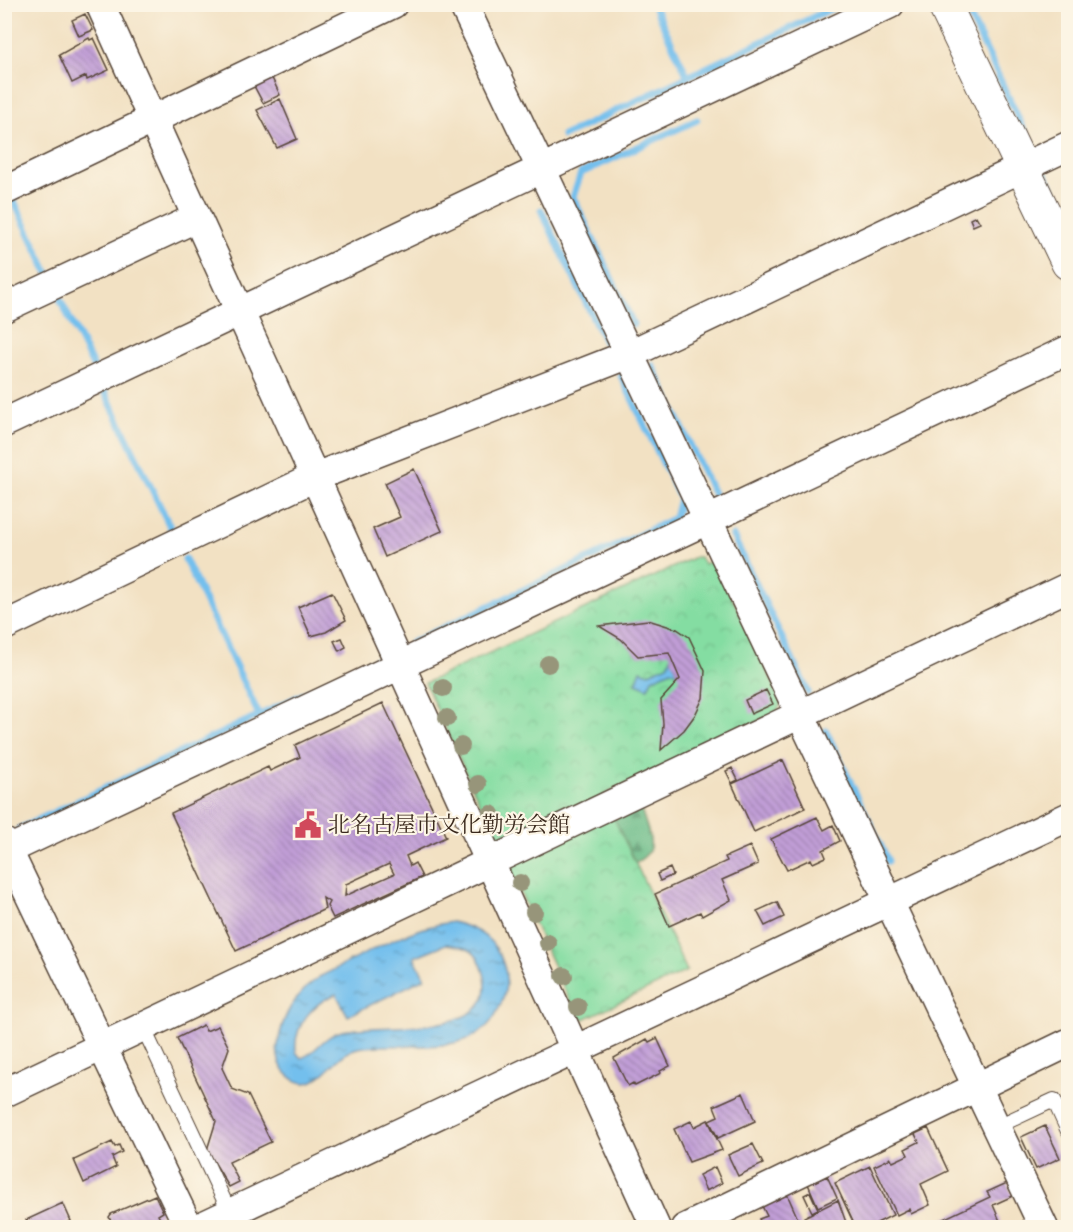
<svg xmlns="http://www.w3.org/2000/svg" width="1073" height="1232" font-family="Alegreya,'Noto Serif JP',serif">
	<defs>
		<pattern id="forest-firs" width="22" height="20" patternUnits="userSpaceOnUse" patternTransform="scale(1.5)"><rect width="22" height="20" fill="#6bbc88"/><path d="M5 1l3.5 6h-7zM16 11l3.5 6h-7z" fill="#59996f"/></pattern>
		<pattern id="park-crowns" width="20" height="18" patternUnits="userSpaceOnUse" patternTransform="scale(1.5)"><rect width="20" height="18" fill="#84dda2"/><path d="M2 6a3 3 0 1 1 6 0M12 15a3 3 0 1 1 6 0" fill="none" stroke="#73be8b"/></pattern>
		<pattern id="water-ripples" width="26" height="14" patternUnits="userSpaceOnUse" patternTransform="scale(1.5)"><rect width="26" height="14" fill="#73bfed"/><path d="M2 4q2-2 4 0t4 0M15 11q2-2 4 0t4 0" fill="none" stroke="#609bbf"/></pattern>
		<pattern id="building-back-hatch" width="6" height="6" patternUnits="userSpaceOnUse" patternTransform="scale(1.5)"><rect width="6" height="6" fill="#c19ed7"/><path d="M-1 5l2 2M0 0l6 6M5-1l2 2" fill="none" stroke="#9e81ae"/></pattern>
	</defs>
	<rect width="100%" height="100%" fill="#fcf5e5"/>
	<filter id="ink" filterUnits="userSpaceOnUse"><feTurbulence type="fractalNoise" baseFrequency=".0167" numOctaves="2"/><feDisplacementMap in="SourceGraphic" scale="12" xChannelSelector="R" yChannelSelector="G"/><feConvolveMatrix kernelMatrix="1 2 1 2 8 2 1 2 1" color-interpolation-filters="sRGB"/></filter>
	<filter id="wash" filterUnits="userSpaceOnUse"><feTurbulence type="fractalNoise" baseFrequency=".008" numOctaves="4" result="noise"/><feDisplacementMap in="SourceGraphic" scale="24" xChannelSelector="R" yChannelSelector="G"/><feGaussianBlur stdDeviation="1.35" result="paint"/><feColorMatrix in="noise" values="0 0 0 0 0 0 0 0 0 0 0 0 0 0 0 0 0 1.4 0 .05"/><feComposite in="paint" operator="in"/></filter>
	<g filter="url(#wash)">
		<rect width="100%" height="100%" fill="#f2e1c3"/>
		<path fill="url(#forest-firs)" stroke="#537353" stroke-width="1.5" d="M640,807c17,48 17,45 -28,68l-29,-42z"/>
		<path fill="url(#park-crowns)" stroke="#608460" stroke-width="1.5" d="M695,557h5l4,7 10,-4 68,142 -6,11 -173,82 84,176 -103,48 -8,-4 -151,-332z"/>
		<path fill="url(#water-ripples)" stroke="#577486" stroke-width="1.5" fill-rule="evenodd" d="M671,657l7,16 -7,-3 -19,9 -4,9 -12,-5 5,-13 8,3 19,-8z
			M452,922c26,6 44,17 52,44 5,14 1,31 -6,44 -25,53 -94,29 -140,38 -27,5 -41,55 -71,26 -7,-7 -11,-19 -9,-29 4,-30 17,-50 41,-68 42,-20 86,-49 133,-55zM446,944c14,2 28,4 34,18 35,81 -96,59 -138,69 -20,5 -27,24 -41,27l-5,-6c-3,-26 17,-49 40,-58l12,22 77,-38 -11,-21z"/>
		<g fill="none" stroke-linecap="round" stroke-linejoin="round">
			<path stroke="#73bfed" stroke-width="7" d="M653,4l35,73
				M964,4l64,134
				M563,136l278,-132
				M1046,175l22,48
				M14,201l35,74
				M541,210l64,132
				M59,297l36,73
				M633,324l-60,-127 8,-24 116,-53
				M653,366l61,129
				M105,392l68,141
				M733,536l75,156
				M185,559l74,156
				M411,643l264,-125 5,-20 -59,-122
				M826,731l62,130
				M19,829l359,-170"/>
		</g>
		<g id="blocks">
			<path fill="url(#building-back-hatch)" fill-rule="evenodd" d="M85,14l8,16 -14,6 -7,-16z
				M89,38l1,2 4,-2 15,32 -22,10 -1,-4 -14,7 -13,-28z
				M271,76l9,19 -17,8 -10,-19z
				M280,99l17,40 -20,9 -20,-38z
				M976,216l4,7 -7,3 -3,-7z
				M414,469l28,62 -57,26 -12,-28 27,-12 -15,-34z
				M332,592l14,28 -20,12 -15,4 -13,-29z
				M648,620l29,9 12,8 16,34 -2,27 -8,17 -11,15 -23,20 2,-26 -2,-24 19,-21 -11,-26 -31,3 -17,-17 -22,-13z
				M342,638l4,9 -7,4 -5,-10z
				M766,690l7,14 -22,10 -6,-14z
				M383,703l63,134 -40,19 4,10 5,-3 7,14 -89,41 -6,-12 2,-4 -6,-4 2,11 -89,42 -65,-138 97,-46 2,4 30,-14 -5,-12zM389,864l5,10 -49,22 1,-12z
				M783,760l22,48 -51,24 -22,-48z
				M732,768l6,12 -6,3 -6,-12z
				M817,817l7,13 9,-5 7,16 -17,9 3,7 -13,6 -2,-4 -24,11 -16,-31z
				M750,846l8,18 -36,16 9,20 -29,16 -2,-4 -31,14 -14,-32 72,-33 -2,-4z
				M670,868l3,7 -13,6 -3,-7z
				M777,902l7,15 -19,9 -8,-15z
				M203,1025l3,6 12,-5 11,22 -7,20 10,21 16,6 23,47 -42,20 10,20 -10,5 -22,-37 9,-29 -39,-83z
				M657,1038l13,28 -10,5 1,2 -26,13 -2,-3 -5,3 -14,-28 33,-19 2,3z
				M743,1093l12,28 -37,17 -9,-18 9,-4 -4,-10z
				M708,1120l14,30 -33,12 -15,-33 17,-8 3,6z
				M1045,1126l15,32 -24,11 -15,-32z
				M928,1128l20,43 -27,13 9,21 -19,9 -2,-5 -12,6 -23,-49 17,-8 2,4 15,-7 -3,-6 14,-7 -4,-8z
				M112,1142l3,5 4,-2 3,7 -10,5 4,10 -32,16 -10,-23z
				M753,1144l10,20 -25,12 -10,-21z
				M870,1166l23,49 -18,9 1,4h-20l-21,-45z
				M715,1167l7,16 -16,8 -7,-16z
				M827,1176l10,22 -19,9 -10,-23z
				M1007,1183l6,13 -20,9 10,23h-56l-4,-9 47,-22 -3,-5z
				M810,1192l8,17 -6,3 -8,-17z
				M787,1194l15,34h-39l-4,-9 8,-3 -5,-10z
				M155,1195l8,17 -5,3 5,9 -7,4h-42l-5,-11 2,-3z
				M838,1200l10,28h-39l-5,-11z
				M63,1203l8,18 -12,7h-29l-4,-8z"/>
		</g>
	</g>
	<g filter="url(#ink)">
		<use href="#blocks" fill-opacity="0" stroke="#564537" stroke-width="1.5"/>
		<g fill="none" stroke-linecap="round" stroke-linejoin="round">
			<defs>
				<path id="service" d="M143,1027l87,186
					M996,1127l58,-27 14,31"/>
				<path id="minor" d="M100,4l556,1224
					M463,4l581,1224
					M4,191l389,-187
					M4,308l192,-90
					M4,423l886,-419
					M4,626l311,-149 315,-123 438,-208
					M4,842l185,386
					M4,852l1064,-502
					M4,1093l1064,-506
					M198,1228l870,-411
					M685,1228l383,-185"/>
				<path id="tertiary" d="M944,4l124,259"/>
			</defs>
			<use href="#service" stroke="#564537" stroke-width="16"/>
			<use href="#minor" stroke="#564537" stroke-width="31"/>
			<use href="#tertiary" stroke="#564537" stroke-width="35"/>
			<use href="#service" stroke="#fff" stroke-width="14"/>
			<use href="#minor" stroke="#fff" stroke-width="28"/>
			<use href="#tertiary" stroke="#fff" stroke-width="33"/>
		</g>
		<g fill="#97957a">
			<circle cx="548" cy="664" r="9"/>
			<circle cx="443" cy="688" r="9"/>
			<circle cx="447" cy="718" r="9"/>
			<circle cx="461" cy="746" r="9"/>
			<circle cx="478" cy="784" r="9"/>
			<circle cx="491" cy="814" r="9"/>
			<circle cx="520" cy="883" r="9"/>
			<circle cx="534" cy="912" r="9"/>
			<circle cx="548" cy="943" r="9"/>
			<circle cx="564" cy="976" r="9"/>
			<circle cx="578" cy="1007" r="9"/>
		</g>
	</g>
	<defs>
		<symbol id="civic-bare" viewBox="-9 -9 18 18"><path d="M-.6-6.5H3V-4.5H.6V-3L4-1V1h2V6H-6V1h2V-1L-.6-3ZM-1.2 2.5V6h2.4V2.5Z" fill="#d1495b" stroke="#fcf5e5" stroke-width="2.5" paint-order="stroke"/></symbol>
	</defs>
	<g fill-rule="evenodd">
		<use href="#civic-bare" x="289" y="806" width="38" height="38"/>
	</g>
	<g text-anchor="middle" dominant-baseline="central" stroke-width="4.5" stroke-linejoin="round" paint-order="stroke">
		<g font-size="22" fill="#3b2a1e" stroke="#fcf5e5" text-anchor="start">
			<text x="328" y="825">北名古屋市文化勤労会館</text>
		</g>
	</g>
	<rect width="1073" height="1232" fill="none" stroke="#fcf5e5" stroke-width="24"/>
</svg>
